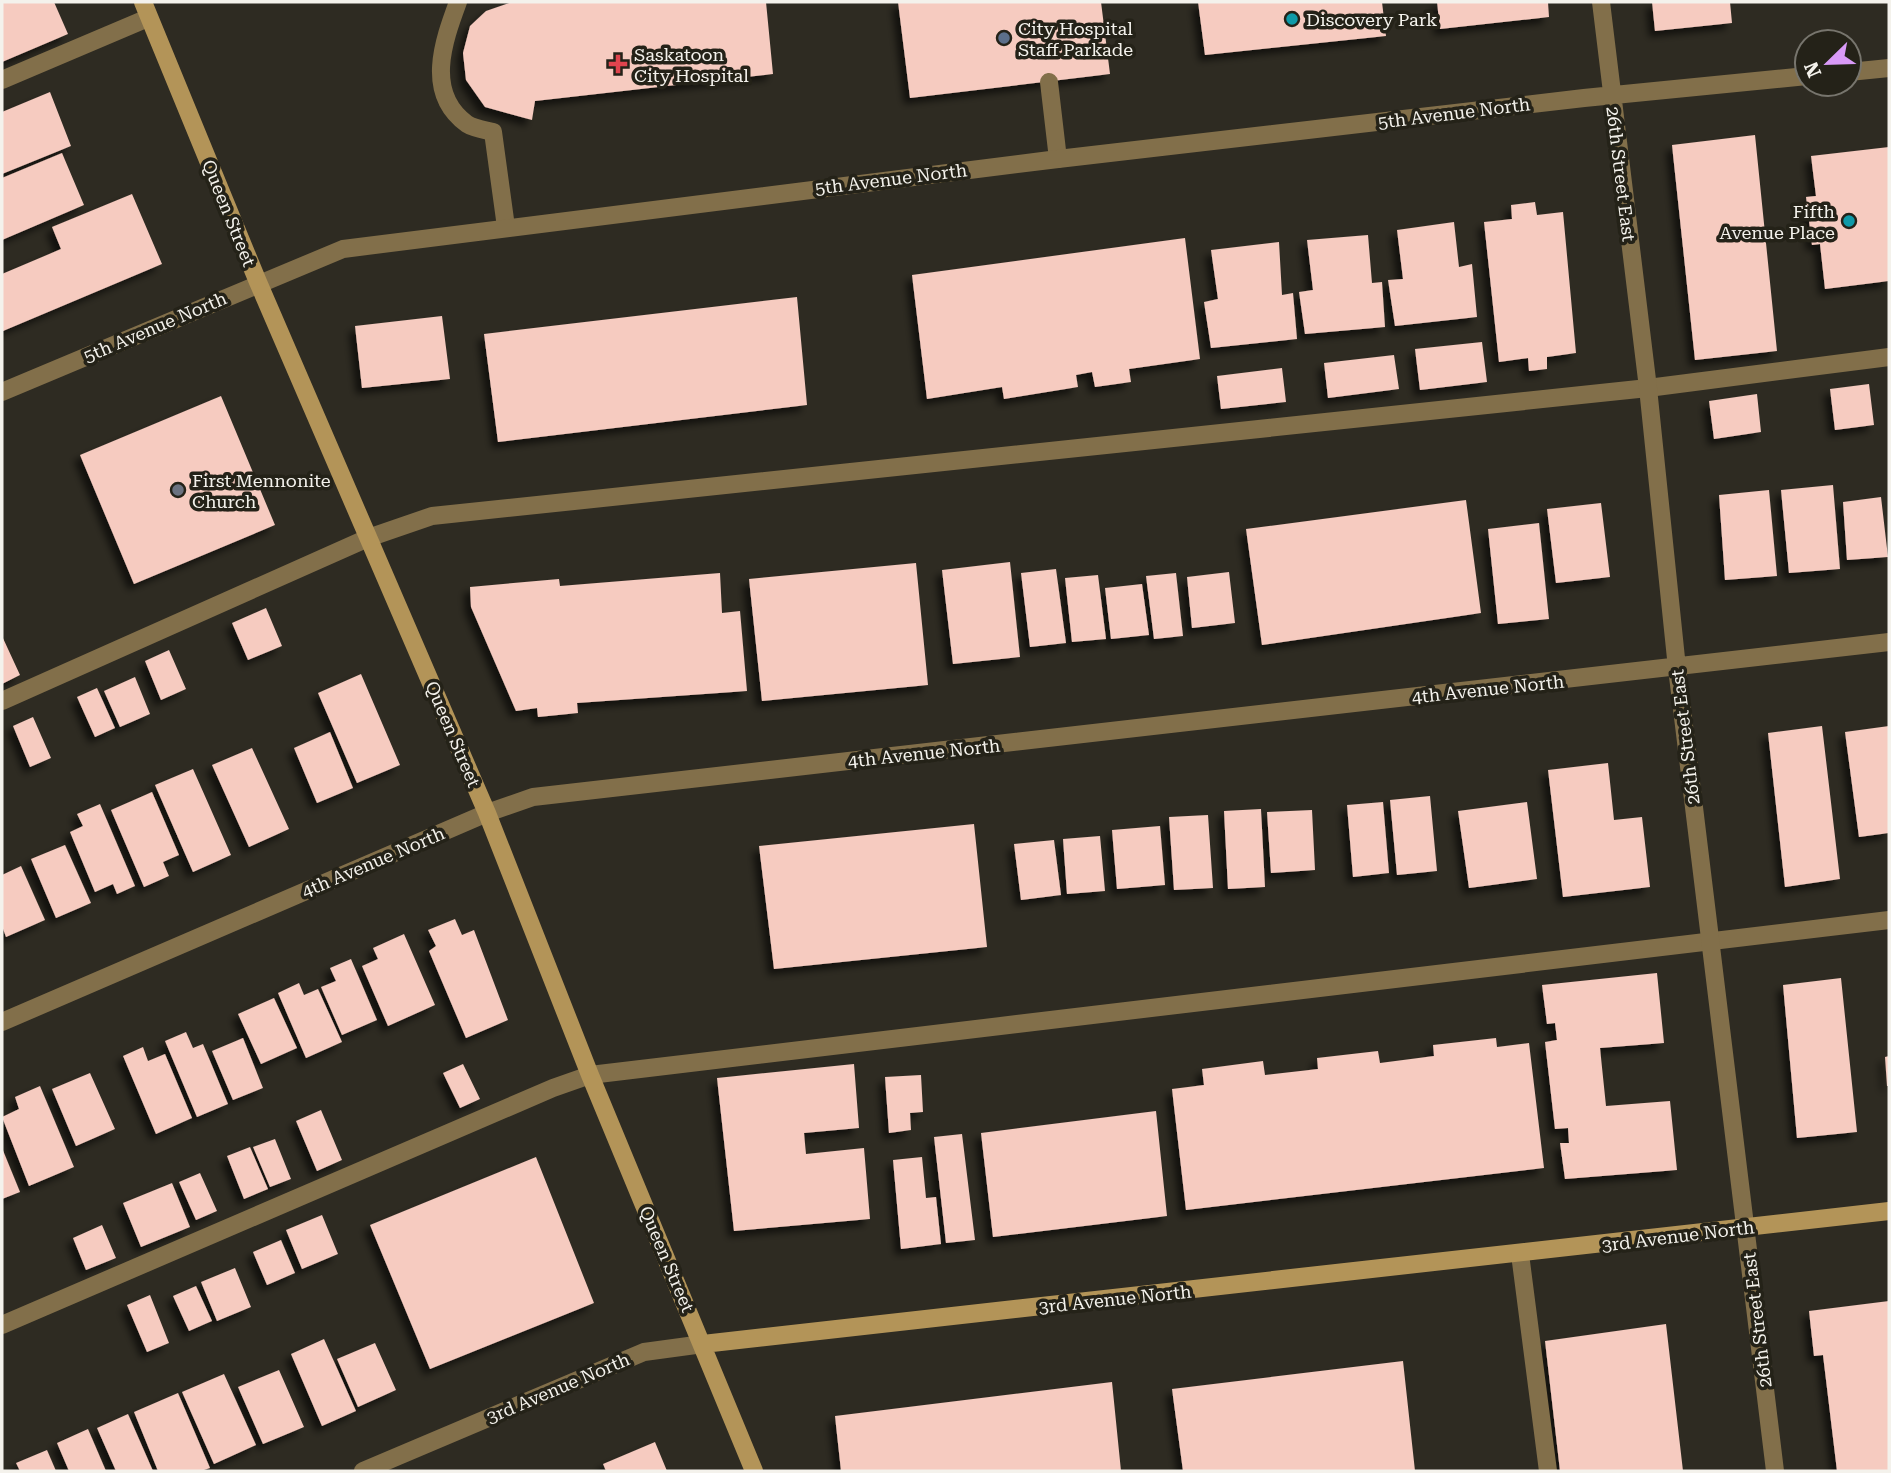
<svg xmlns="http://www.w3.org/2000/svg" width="1891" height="1473" font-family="'Roboto Serif',serif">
	<defs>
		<filter id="shadow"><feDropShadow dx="-6" dy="6" stdDeviation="3.5" flood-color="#0009"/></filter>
	</defs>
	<rect width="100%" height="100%" fill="#2e2b22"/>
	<path fill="#f6cbc0" filter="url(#shadow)" d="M2,2h52l14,32 -66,28z
		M512,2h254l7,72 -238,27 -3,19 -47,-13 -19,-27 -3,-27 7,-27 16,-15z
		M898,2h203l9,72 -200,24z
		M1198,2h184l4,34 -181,19z
		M1437,2h111l1,15 -109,12z
		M1652,2h78l2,21 -77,8z
		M50,92l21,54 -69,28v-62z
		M1755,135l22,216 -82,9 -23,-215z
		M1889,147v134l-64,8 -5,-45 -8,1 -6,-48 10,-1 -5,-40z
		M62,153l22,52 -82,35v-62z
		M132,194l30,70 -159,67 -1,-57 59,-25 -9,-22z
		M1535,202l2,13 26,-3 13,141 -29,4v12l-18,2 -1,-13 -29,4 -15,-140 28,-3 -1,-14z
		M1454,222l5,45 13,-3 5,53 -82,9 -7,-46 15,-1 -6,-49z
		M1368,235l4,48 10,-1 3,45 -80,7 -6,-42 14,-2 -6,-50z
		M1185,238l15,121 -71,10 2,13 -36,5 -3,-15 -16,3 2,12 -74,12 -2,-12 -75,12 -15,-124z
		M1279,242l3,53 11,-2 4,46 -86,9 -7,-46 14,-3 -7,-49z
		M797,297l10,108 -309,37 -14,-108z
		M442,316l8,63 -88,9 -7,-62z
		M1482,342l5,40 -67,8 -5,-41z
		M1394,355l5,34 -71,9 -4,-35z
		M1282,368l4,34 -65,7 -4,-33z
		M1869,384l5,41 -39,5 -5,-41z
		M1757,394l4,38 -47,7 -5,-38z
		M221,396l54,129 -141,59 -54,-129z
		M1833,485l7,84 -51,4 -8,-83z
		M1769,490l8,86 -52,4 -6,-85z
		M1881,497l7,60 -41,3 -4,-58z
		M1466,500l15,113 -219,32 -16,-116z
		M1601,503l9,74 -54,6 -9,-74z
		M1539,523l10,96 -51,5 -10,-95z
		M1010,562l10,95 -67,7 -11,-94z
		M916,563l12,122 -166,16 -13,-122z
		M1056,569l10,74 -36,4 -9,-74z
		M1229,572l6,51 -43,5 -5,-51z
		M720,573l2,40 18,-2 7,80 -170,12 1,10 -40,4 -1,-9 -21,3 -45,-104 -1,-20 89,-8 1,7z
		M1176,573l7,63 -29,3 -8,-63z
		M1098,575l8,64 -34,3 -7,-64z
		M1142,584l7,51 -38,4 -6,-51z
		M266,608l16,38 -34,14 -16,-37z
		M2,636l18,39 -18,9z
		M169,650l17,39 -25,11 -16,-39z
		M361,674l39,91 -43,18 -39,-90z
		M135,677l15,37 -30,13 -16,-36z
		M97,688l18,40 -20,9 -18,-40z
		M33,717l18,41 -21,9 -17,-41z
		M1822,726l18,153 -55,8 -17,-154z
		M1889,726v107l-30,4 -14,-105z
		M330,732l23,56 -36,15 -23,-55z
		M252,748l37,81 -40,18 -37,-82z
		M1608,763l6,57 28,-3 8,70 -87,10 -15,-127z
		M193,769l38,86 -38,17 -38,-87z
		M152,792l27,63 -16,7 6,14 -25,11 -33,-77z
		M1430,796l7,75 -40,4 -7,-75z
		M1383,802l6,71 -36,4 -6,-72z
		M1527,802l10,77 -68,9 -11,-77z
		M100,804l35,82 -18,8 -4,-10 -18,8 -25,-60 13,-6 -6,-12z
		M1261,809l4,78 -37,2 -4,-78z
		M1312,810l3,60 -44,3 -4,-61z
		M1208,815l5,73 -39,2 -5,-73z
		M974,824l13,123 -213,22 -15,-123z
		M1160,826l5,59 -48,4 -5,-59z
		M1100,836l5,55 -38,3 -4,-55z
		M1054,840l7,55 -40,5 -7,-56z
		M65,845l26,58 -35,15 -25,-59z
		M21,866l24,54 -39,17 -4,-11v-51z
		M455,919l7,16 12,-5 34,90 -42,18 -37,-87 7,-5 -8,-16z
		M404,934l31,71 -47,21 -26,-60 16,-7 -5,-11z
		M351,959l26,61 -35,15 -21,-48 15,-6 -6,-13z
		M1657,973l7,70 -64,5 6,58 64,-5 7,69 -112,9 -5,-36h9l-1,-15 -13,1 -10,-87 12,-2 -2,-17 -8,1 -5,-39z
		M1841,978l16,154 -60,6 -14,-153z
		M299,983l5,12 14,-6 24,53 -36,16 -28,-65z
		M274,998l23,50 -36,16 -23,-50z
		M186,1032l7,16 10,-4 25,60 -31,13 -32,-76z
		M243,1038l20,50 -30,12 -21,-49z
		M1496,1038l1,9 32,-4 15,125 -358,42 -14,-121 32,-4 -2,-16 61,-8 2,14 53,-6 -1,-11 61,-7 2,12 54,-7 -1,-11z
		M143,1047l5,14 17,-7 27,64 -36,16 -33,-78z
		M1889,1056v30h-2l-2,-29z
		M463,1064l17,35 -20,9 -17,-35z
		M854,1064l5,64 -55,5 2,21 58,-6 6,71 -136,12 -17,-153z
		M90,1073l25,56 -39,17 -24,-57z
		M921,1075l2,37 -13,1 1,17 -22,3 -4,-56z
		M40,1086l34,81 -45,19 -27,-69 17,-8 -4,-12z
		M321,1110l21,50 -25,11 -21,-50z
		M1156,1111l11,105 -174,21 -12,-104z
		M962,1134l13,106 -29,3 -12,-106z
		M275,1139l16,40 -21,8 -17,-40z
		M250,1147l18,42 -24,10 -17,-43z
		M2,1148l18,44 -18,7z
		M536,1157l58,146 -164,66 -60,-144z
		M922,1157l4,41 10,-1 5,47 -40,5 -8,-89z
		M200,1173l17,38 -21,9 -17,-38z
		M172,1183l18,44 -49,20 -18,-44z
		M322,1215l16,39 -36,15 -16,-39z
		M102,1225l14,33 -30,12 -13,-32z
		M281,1240l14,33 -28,12 -14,-33z
		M235,1268l16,39 -34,14 -16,-39z
		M196,1286l16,35 -23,10 -16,-35z
		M150,1295l19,48 -22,9 -20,-47z
		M1889,1301v170h-52l-14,-116 -9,1 -5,-45z
		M1666,1324l17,147h-123l-15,-130z
		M324,1339l32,72 -34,15 -31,-72z
		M375,1343l21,47 -38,17 -21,-48z
		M1403,1361l12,110h-232l-11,-82z
		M279,1370l25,57 -41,17 -25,-57z
		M224,1374l32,71 -42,19 -32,-72z
		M1112,1382l9,89h-280l-6,-55z
		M178,1393l32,75 -9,3h-43l-24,-59z
		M128,1414l25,57h-37l-19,-43z
		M88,1429l18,42h-37l-12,-28z
		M655,1442l12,29h-61l-3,-7z
		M47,1450l9,21h-36l-4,-8z"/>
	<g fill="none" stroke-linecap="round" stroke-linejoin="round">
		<path stroke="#826f4a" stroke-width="18" d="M458,2c-14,38 -34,91 9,122 6,4 18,6 26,8l13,95
			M2,80l146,-62
			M1049,82l9,77
			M2,701l366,-163 64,-22 1216,-128 241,-31
			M1520,1254l28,217
			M2,1325l551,-237 37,-13 1299,-155"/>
		<path stroke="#826f4a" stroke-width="18" d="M1601,2l47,386 29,280 98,803
			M1849,72l40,-4
			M2,392l341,-143 715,-90 526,-61 223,-22
			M2,1022l485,-209 46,-16 1356,-155
			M363,1471l281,-119 59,-8"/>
		<path stroke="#b39458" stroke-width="18" d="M143,2l115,280 229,531 103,262 164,396
			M703,1344l1186,-133"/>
	</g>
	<g fill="#0f9aa8" stroke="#242218" stroke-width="2.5">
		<circle cx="1292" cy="19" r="7"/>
		<circle cx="1849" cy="221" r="7"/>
	</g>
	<circle fill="#5c6f8a" stroke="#242218" stroke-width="2.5" cx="1004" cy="38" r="7"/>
	<path fill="#e0444e" stroke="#242218" stroke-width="2.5" d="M614.5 53.5h7v7h7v7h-7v7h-7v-7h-7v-7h7z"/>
	<circle fill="#6b7280" stroke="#242218" stroke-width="2.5" cx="178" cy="490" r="7"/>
	<g text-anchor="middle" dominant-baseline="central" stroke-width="7" stroke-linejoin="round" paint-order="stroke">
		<g font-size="18" fill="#f4f2ec" stroke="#242218" text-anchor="start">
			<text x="1306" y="19">Discovery Park</text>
			<text x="1018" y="28">City Hospital<tspan x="1018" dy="21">Staff Parkade</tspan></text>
			<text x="634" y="54">Saskatoon<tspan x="634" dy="21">City Hospital</tspan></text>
			<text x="1835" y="211" text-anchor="end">Fifth<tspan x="1835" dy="21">Avenue Place</tspan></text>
			<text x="192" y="480">First Mennonite<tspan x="192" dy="21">Church</tspan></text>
		</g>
		<g font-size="18" fill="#f4f2ec" stroke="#242218">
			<text transform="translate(1454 113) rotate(-7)">5th Avenue North</text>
			<text transform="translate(1621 174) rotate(83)">26th Street East</text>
			<text transform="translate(891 179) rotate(-7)">5th Avenue North</text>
			<text transform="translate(229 213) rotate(68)">Queen Street</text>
			<text transform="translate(155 327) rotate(-23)">5th Avenue North</text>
			<text transform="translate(1488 689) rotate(-6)">4th Avenue North</text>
			<text transform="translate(453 734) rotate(67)">Queen Street</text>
			<text transform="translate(1685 737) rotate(-97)">26th Street East</text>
			<text transform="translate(924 753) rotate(-6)">4th Avenue North</text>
			<text transform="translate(373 862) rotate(-23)">4th Avenue North</text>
			<text transform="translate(1678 1236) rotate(-7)">3rd Avenue North</text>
			<text transform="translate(667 1259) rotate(67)">Queen Street</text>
			<text transform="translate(1115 1299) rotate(-6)">3rd Avenue North</text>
			<text transform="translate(1757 1320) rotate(-97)">26th Street East</text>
			<text transform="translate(558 1388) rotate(-23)">3rd Avenue North</text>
		</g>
	</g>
	<rect width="1891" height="1473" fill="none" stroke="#f4f2ec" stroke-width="7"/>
	<g transform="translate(1828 63) rotate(247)"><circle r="33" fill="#242218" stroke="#77756d" stroke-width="2"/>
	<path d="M0-5L12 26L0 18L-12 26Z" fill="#d99af7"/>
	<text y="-10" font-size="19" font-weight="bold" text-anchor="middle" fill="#f4f2ec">N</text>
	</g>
</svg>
